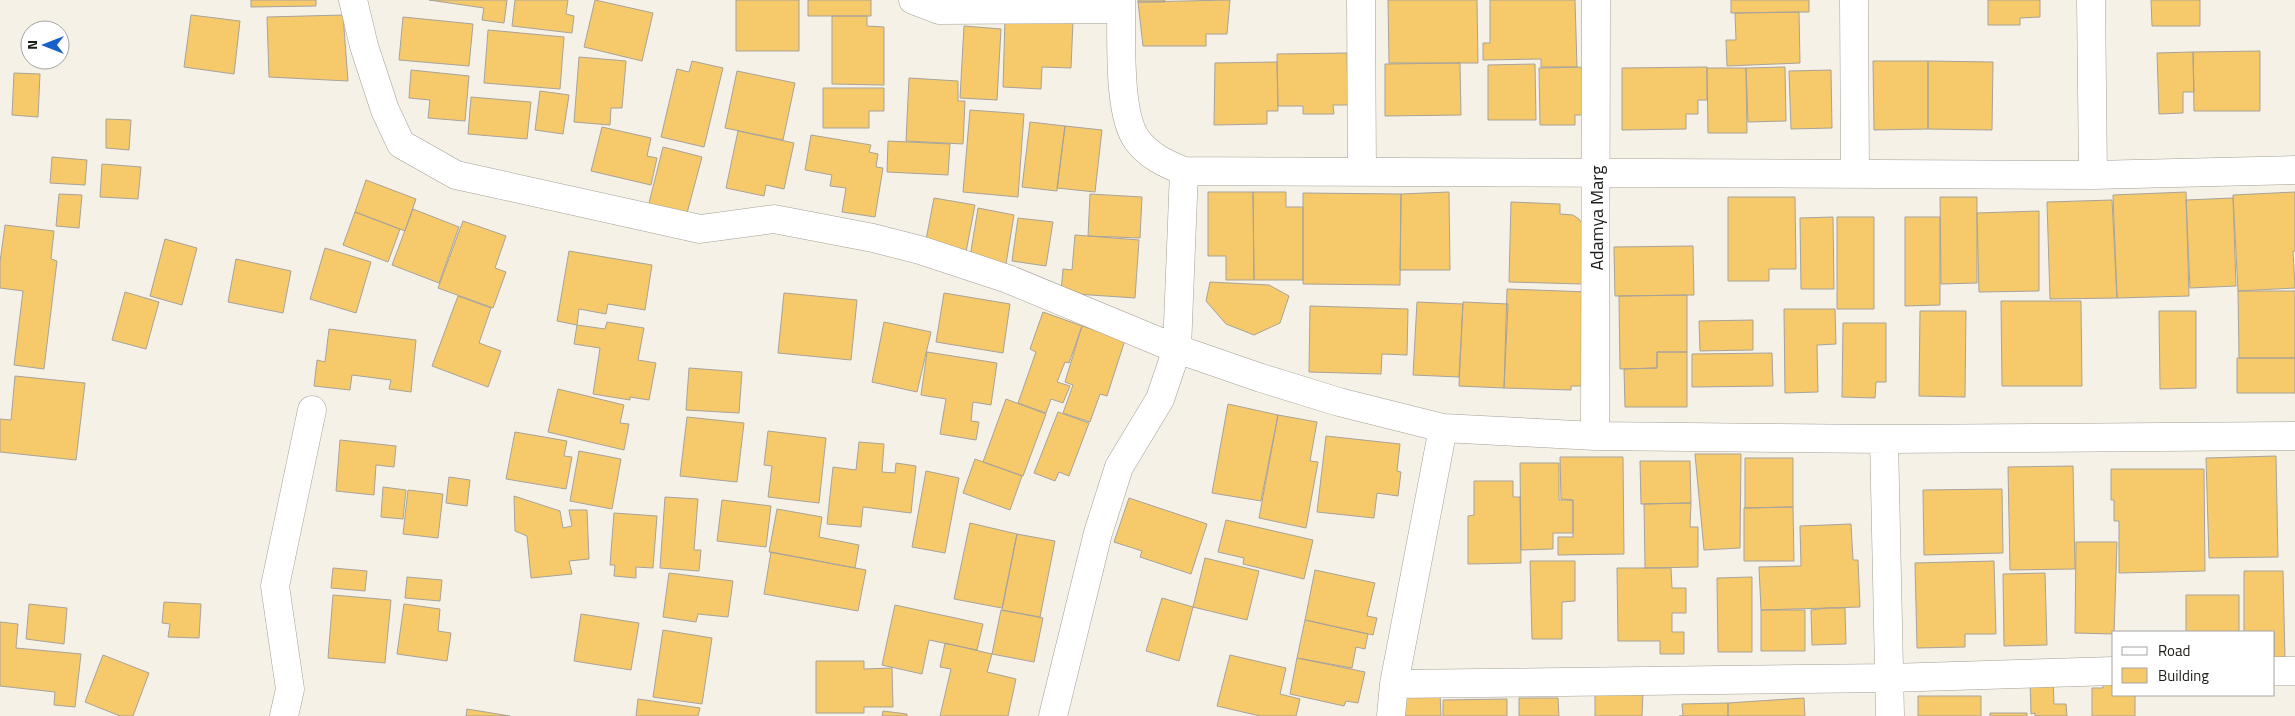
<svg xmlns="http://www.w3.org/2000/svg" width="2295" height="716" font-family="'Titillium Web',sans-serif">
	<rect width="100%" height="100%" fill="#f6f1e6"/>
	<path fill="#f6c96a" stroke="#a8a399" d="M251,0h65v6l-65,1z
		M429,0h78l-3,23 -22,-3 2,-12z
		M515,0h53l-2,14 8,2 -2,17 -60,-7z
		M595,0l58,13 -11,48 -58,-14z
		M736,0h63v51h-63z
		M808,0h63v16h-63z
		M1138,0h27v2h-27z
		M1230,0l-3,34h-21v12h-63l-5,-44z
		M1388,0h89l1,63h-89z
		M1490,0h85l2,67h-36v-8l-58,1v-17h7z
		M1731,0h78v12l-78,1z
		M1988,0h52v17l-20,1v7h-32z
		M2151,0h49v26h-48z
		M1799,12l1,51 -73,3 -1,-26h10l-1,-27z
		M191,15l49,6 -6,53 -50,-7z
		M343,15l5,66 -79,-4 -2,-60z
		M832,16h35v10l17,1v58l-52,-1z
		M403,17l70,7 -4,42 -70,-6z
		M1005,19l68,2 -2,47 -29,-1 -1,22 -38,-2z
		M964,26l37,3 -4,71 -37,-2z
		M488,30l76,7 -4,52 -76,-6z
		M2260,51v60h-66l-1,-59z
		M2193,52l1,40h-11v21l-24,1 -2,-61z
		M1347,53l1,52h-15l1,9h-31v-8h-25l-1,-52z
		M579,57l47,4 -4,47h-11l-1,17 -36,-3z
		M692,61l31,7 -19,79 -43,-10 16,-68 12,3z
		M1873,61h55v68l-54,1z
		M1928,61l65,1 -1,68 -64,-1z
		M1277,62l1,49h-11v13l-53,1 1,-62z
		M1460,63l1,52 -76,1v-52z
		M1535,64l1,56h-48v-55z
		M1587,67v48h-12v10h-35l-1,-57z
		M1707,67v33h-9v14h-12v15l-64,1v-62z
		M1785,67l1,54 -38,1 -2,-54z
		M1707,68h39l1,65h-39z
		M411,70l58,6 -4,45 -37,-3 2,-18 -21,-2z
		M1831,70l1,58 -41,1 -2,-58z
		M737,71l58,12 -12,57 -58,-12z
		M14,73l26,1 -2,43 -26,-2z
		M909,78l49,3v20h7l-2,43 -57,-3z
		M823,88h61v23h-15v17h-46z
		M540,91l29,4 -6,39 -28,-4z
		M471,97l60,5 -4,37 -59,-5z
		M970,110l54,4 -6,83 -55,-5z
		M106,119l25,1 -2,30 -23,-2z
		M1030,122l35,4 -8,65 -35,-4z
		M1065,126l37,4 -7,62 -38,-4z
		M602,127l49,11 -4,18 10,2 -6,27 -60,-14z
		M738,131l56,12 -10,46 -18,-4 -2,11 -38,-8z
		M811,135l60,10 -2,7 9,2 -2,13 7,1 -8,49 -33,-5 4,-24 -16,-2 2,-11 -27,-5z
		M888,141l62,3 -2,31 -61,-3z
		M663,147l39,10 -16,60 -38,-10z
		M52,157l35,3 -2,25 -35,-2z
		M102,164l39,3 -3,32 -38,-2z
		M366,180l50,19 -11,32 -50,-19z
		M1208,192h45l1,88h-28v-24h-18z
		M1253,192h33v15h17v73h-49z
		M1449,192l1,78h-50l1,-76z
		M2186,192l3,104 -72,2 -4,-103z
		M2295,192v59h-2l2,37 -57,3 -5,-96z
		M1303,193l98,1 -1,91 -97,-1z
		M59,194l23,1 -3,33 -23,-2z
		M1090,194l52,3 -2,41 -52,-2z
		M1728,197h67l1,72h-27v12h-41z
		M1940,197h37v86l-36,1z
		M934,198l41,7 -9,47 -41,-7z
		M2233,198l3,88 -46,2 -4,-88z
		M2112,200l5,98 -67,1 -3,-97z
		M1511,202l49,2v10l13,1 6,4 5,8 -1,57 -74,-2z
		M978,208l36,7 -8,49 -36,-7z
		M413,209l46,18 -20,56 -47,-18z
		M2039,211v80l-60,1 -2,-79z
		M355,212l45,17 -12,33 -45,-17z
		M1833,217l1,72h-33l-1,-71z
		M1837,217h37v92h-37z
		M1905,217h35v88l-35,1z
		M1018,218l35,4 -7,44 -34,-5z
		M463,221l43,15 -11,32 11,4 -13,36 -55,-20z
		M5,225l49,6 -3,28 6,2 -13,108 -30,-4 9,-74 -23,-3v-26z
		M1075,235l64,5 -4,58 -74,-5 2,-24 9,1z
		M165,239l32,9 -15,57 -32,-9z
		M1693,246l1,49 -79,1 -1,-49z
		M325,248l46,14 -15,51 -46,-14z
		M569,251l83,14 -7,45 -37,-6 -2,10 -27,-5 -2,16 -20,-4z
		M236,259l55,12 -8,42 -55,-11z
		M1210,282l59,3 20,11 -9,27 -26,12 -28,-11 -20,-23z
		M1507,289l82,3 -3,94h-15v4l-67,-2z
		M2238,291h57v67h-56z
		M125,292l34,10 -13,47 -34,-9z
		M784,293l73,7 -6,60 -73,-7z
		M944,293l66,11 -7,49 -67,-11z
		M1687,295v57h-30v16l-37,1 -1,-73z
		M458,296l33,12 -12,35 22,8 -13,36 -56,-21z
		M2001,301h80l1,85h-80z
		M1417,302l46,2 -4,73 -46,-2z
		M1463,302l45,2 -4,84 -45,-2z
		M1310,306l98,3 -1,46 -25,-1 -1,20 -72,-2z
		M1784,309h51l1,35 -19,1 1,47 -33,1z
		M1920,311h46l-1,86 -46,-1z
		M2159,311h37v77l-36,1z
		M1043,312l39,14 -13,37 -4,-1 -8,20 13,4 -7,17 -12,-4 -5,14 -28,-10 18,-51 -6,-3z
		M1753,320v30l-53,1 -1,-30z
		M607,322l37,6 -6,32 18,3 -7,37 -19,-3v3l-37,-6 7,-46 -26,-4 3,-19 28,4z
		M884,322l47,10 -14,60 -45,-10z
		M1843,323h43v59h-10l-1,16 -33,-1z
		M1082,326l43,14 -18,56 -7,-2 -10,28 -27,-9 10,-28 -8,-3z
		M329,329l87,11 -5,52 -22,-3 2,-9 -39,-5 -2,15 -36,-4 3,-26 8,2z
		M927,352l70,11 -6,42 -18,-3 -2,19 8,1 -3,18 -36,-6 6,-35 -25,-4z
		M1657,352h30v55h-62l-1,-38 33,-1z
		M1772,353l1,33 -81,1v-33z
		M2237,358h58v35h-58z
		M689,368l53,4 -3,41 -53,-3z
		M15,376l70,7 -9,77 -76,-8v-33l11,1z
		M558,389l66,16 -4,18 9,1 -5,26 -76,-18z
		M1006,399l40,15 -23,62 -40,-14z
		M1228,404l50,11 -17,86 -49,-8z
		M1058,412l31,11 -20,53 -10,-4 -4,9 -21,-8z
		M1278,415l39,7 -7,39 8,1 -12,66 -47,-10z
		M687,417l57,6 -7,59 -57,-6z
		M768,431l58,7 -7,65 -51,-6 4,-31 -8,-1z
		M515,432l52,9 -3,15 8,1 -6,32 -60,-10z
		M1326,436l74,8 -3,27 4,1 -3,24 -21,-3 -3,25 -57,-6z
		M340,440l56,6 -2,21 -18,-2 -2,30 -38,-4z
		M859,442l25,2 -2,28 13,1 1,-10 20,3 -5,47 -48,-6 -2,20 -34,-3 6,-57 23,3z
		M579,451l42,8 -9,50 -42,-8z
		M1695,454h46l-1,94 -36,2z
		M2276,456l2,101 -69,1 -3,-100z
		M1560,457h63l1,97 -66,1v-18h15v-37l-12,-1z
		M1745,458h48v49l-48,1z
		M975,459l47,17 -12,34 -47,-17z
		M1640,461h50l1,42 -50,1z
		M1520,463h39v37h14v33h-20v16l-32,1z
		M2073,466l2,103 -65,1 -2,-103z
		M2111,469h93l1,102 -86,2v-52h-5v-21h-3z
		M926,471l33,7 -14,75 -33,-6z
		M449,477l21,3 -3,26 -21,-3z
		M1474,481h39v16h7l1,66 -53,1v-48l6,-1z
		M383,487l23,3 -3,29 -22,-2z
		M2002,489l1,64 -79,2 -1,-65z
		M408,490l35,4 -5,44 -35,-4z
		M514,496l46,15 3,17 9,-2 -3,-16h18l2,49 -20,2 3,13 -41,4 -4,-42 -12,-5z
		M665,497l33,2 -4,51h7l-2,21 -39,-3z
		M1129,498l78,26 -16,50 -51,-17 2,-6 -28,-9z
		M722,500l49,6 -5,41 -49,-6z
		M1691,503l-1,24h8v40l-53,1 -1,-64z
		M1793,507l1,54h-50v-53z
		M777,509l45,8 -3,20 40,8 -4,23 -86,-16z
		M614,513l43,3 -4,52 -17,-1v11l-22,-2 1,-11h-5z
		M1226,520l87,20 -9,39 -61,-15 1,-6 -26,-6z
		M970,523l47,11 -15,74 -48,-9z
		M1851,524l2,36h5l2,47 -99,3 -2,-43 42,-1 -1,-40z
		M1017,534l38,7 -15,76 -38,-7z
		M2076,542h41l-3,92 -39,-1z
		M771,552l95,18 -8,41 -94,-17z
		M1205,558l54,13 -12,49 -54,-13z
		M1530,561h45v40l-13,1v37h-30z
		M1994,561l2,73h-31v13l-48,1 -2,-85z
		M333,568l34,3 -2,20 -34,-3z
		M1617,568h54l1,20h14v25h-14v19h12v22h-24v-13h-42z
		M1315,570l60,13 -8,33 10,2 -4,17 -68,-15z
		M2244,571h39l2,90h-11v-29h-30z
		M669,573l64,8 -5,36 -30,-3 -2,8 -33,-5z
		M2045,573l2,72 -43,1 -1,-72z
		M407,577l35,3 -2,21 -35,-3z
		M1752,577v75h-34l-1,-74z
		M333,595l58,5 -6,63 -57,-5z
		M2186,595h53v37h-53z
		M1162,598l31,9 -14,54 -33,-10z
		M164,602l37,2 -2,34 -31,-1 2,-13 -8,-1z
		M29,604l38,4 -3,36 -38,-5z
		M404,604l36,5 -2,22 13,2 -4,28 -50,-7z
		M895,605l88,19 -6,26 -48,-10 -7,34 -40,-9z
		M1827,608h18l1,36 -34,1 -1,-35z
		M1001,610l42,8 -9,44 -42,-8z
		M1761,610h44v41h-44z
		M581,614l58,9 -8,47 -57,-9z
		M1305,620l63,14 -3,15 -9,-2 -4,21 -55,-10z
		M0,622l18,2 -2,24 65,6 -6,53 -21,-2 1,-13 -55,-6z
		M663,630l49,8 -10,66 -49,-7z
		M945,643l47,11 -5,18 29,7 -8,37h-68l11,-47 -11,-2z
		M103,655l46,18 -16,43h-13l-35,-14z
		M1230,655l56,13 -6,26 20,5 -4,17h-36l-43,-10z
		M1297,658l68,14 -7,31 -12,-2 -2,5 -54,-12z
		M816,661h48v8l28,-1 1,39h-29v6h-48z
		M2103,674h11v21h21v21h-43v-28h11z
		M2030,678h23l1,26h12l1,12h-32v-3l-4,1z
		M1404,692h36l1,24h-37z
		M1595,692h48l-1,24h-47z
		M1918,696h63v20h-63z
		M1519,698h39l1,18h-40z
		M1804,698l1,18h-77v-13z
		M638,699l62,9 -2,8h-62z
		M1507,699v17h-64v-16z
		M1728,703v13h-49h4l-1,-12z
		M467,709l43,7h-44z
		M883,711l24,3v2h-25z
		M1990,713h37v3h-37z"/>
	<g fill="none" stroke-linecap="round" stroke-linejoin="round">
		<defs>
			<path id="minor" d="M353,0l11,46 21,64 16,34 55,31 244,54 74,-10 99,19 47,12 88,29 169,70 84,29 78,24 104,26 152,8 289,3 411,-3
				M913,0l26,10 182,-1
				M1361,0l1,171
				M1854,0l1,174
				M2091,0l2,175
				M1184,171l909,4 202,-5
				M1595,436l1,-436
				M1884,439l6,277
				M2274,671h21
				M1394,684l496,-6 224,-7
				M284,716l6,-27 -15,-103 37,-176
				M1053,716l45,-183 21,-66 41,-68 17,-50 7,-178c-18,-7 -35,-15 -47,-31 -20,-27 -15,-106 -16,-140
				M1391,716l3,-32 49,-256"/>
		</defs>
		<use href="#minor" stroke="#a49f95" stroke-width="29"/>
		<use href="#minor" stroke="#fff" stroke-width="28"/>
	</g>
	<g text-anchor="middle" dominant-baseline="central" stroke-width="4" stroke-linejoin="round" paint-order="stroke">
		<g font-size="18" fill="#1e1c18" stroke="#fff">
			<text transform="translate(1596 218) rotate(-90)">Adamya Marg</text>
		</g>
	</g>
	<rect x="2112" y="631" width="162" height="65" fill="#ffffff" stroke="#a5a4a3"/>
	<rect x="2122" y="647" width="25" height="8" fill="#ffffff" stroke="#a5a4a3"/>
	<text x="2158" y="656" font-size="15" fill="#1e1c18">Road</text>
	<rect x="2122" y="668" width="25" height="15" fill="#f6c96a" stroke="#a5a4a3"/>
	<text x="2158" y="681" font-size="15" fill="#1e1c18">Building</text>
	<g transform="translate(45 45) rotate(270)"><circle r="24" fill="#ffffff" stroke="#a5a4a3"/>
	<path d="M0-4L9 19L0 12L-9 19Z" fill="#1a60cb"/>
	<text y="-8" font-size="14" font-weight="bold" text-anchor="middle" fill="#1e1c18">N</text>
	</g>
</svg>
